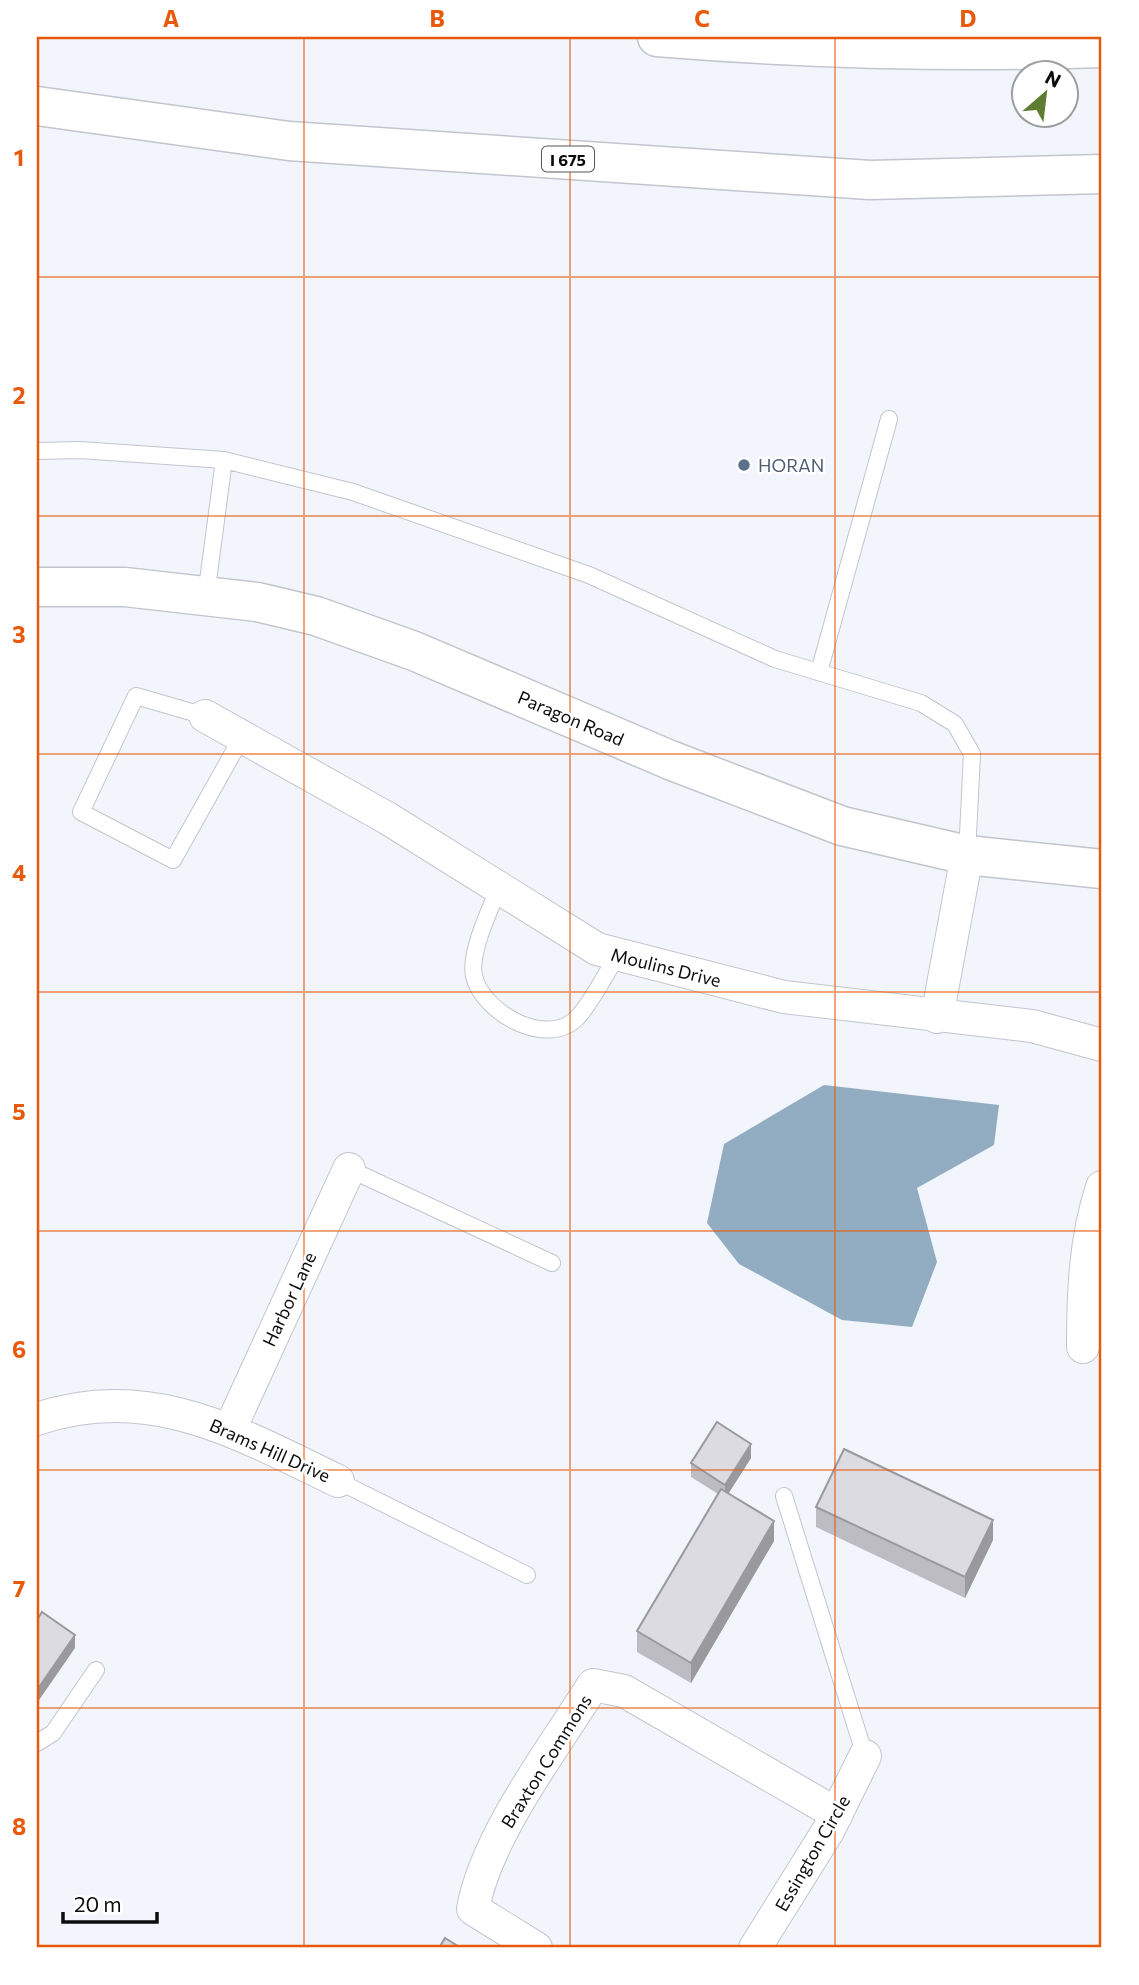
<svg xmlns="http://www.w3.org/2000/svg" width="1139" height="1985" font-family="Commissioner,sans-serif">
	<rect width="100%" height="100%" fill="#f2f5fc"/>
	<path fill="#92adc2" d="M824,1085l175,20 -5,40 -77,43 20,74 -25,65 -70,-7 -103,-56 -32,-41 17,-79z"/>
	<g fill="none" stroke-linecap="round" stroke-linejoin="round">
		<defs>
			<path id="service" d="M37,451l43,-1 144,10
				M206,596l18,-136 129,32 236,83 186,84 146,44 34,21 17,30 -5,101
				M819,672l70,-253
				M205,716l-69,-20 -55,116 92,48 69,-123
				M499,888c-9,21 -30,65 -25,88 8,36 72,73 103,42 16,-17 28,-44 41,-63
				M349,1169l203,94
				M338,1481l189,94
				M784,1496l81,260
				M37,1743l16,-10 43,-63"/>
			<path id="minor" d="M205,716l182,102 210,131 187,48 248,29 70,19
				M937,1017l30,-162
				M1083,1347c0,-56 2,-107 19,-160
				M37,1419c113,-38 201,14 301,62
				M230,1429l119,-260
				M536,1948l-63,-39c13,-73 80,-160 120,-224l31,6 213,123
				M755,1948l73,-117 37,-75"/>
			<path id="tertiary" d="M37,587h88l132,15 59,14 98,35 256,109 172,66 125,29 135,14"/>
			<path id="motorway" d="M657,37c148,12 296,16 445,11
				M37,106l252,35 581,39 232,-6"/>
		</defs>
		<use href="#service" stroke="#c2c5cb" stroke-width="18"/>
		<use href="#minor" stroke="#c2c5cb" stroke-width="34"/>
		<use href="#tertiary" stroke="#c2c5cb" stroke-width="41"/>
		<use href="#motorway" stroke="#c2c5cb" stroke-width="41"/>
		<use href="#service" stroke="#fff" stroke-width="16"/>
		<use href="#minor" stroke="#fff" stroke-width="32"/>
		<use href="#tertiary" stroke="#fff" stroke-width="38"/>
		<use href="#motorway" stroke="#fff" stroke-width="38"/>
	</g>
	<path fill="#bcbcc2" d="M751,1458l-23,36 46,47 -83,142 -54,-31v-21l81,-137 -27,-17v-14z
		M816,1507l177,33 -28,58 -149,-71z"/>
	<path fill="#99999e" d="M751,1444v14l-26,41v-14z
		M993,1520v20l-28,58v-21z
		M774,1521v20l-83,142v-20z
		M75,1635v13l-38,55v-13z"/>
	<path fill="#dbdbe1" stroke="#99999e" stroke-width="2" d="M717,1422l34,22 -26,41 -34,-22z
		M844,1449l149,71 -28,57 -149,-70z
		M721,1489l53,32 -83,142 -54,-32z
		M42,1612l33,23 -38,55v-70z
		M445,1938l16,10h-22z"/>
	<path fill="none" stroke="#e8590c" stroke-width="2" stroke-opacity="0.55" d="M304,37v1911M570,37v1911M835,37v1911M37,277h1065M37,516h1065M37,754h1065M37,992h1065M37,1231h1065M37,1470h1065M37,1708h1065"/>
	<circle fill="#5c6f8a" stroke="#fff" stroke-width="2.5" cx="744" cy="465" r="7"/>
	<g text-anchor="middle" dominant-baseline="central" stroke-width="5" stroke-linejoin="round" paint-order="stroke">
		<rect fill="#fff" stroke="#545556" stroke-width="2" x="542" y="146.5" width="52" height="25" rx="5"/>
		<g font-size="16" font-weight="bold" fill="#0b0c0e">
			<text x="568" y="159">I 675</text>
		</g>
		<g font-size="18" fill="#4e5e75" stroke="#fff" text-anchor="start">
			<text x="758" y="465">HORAN</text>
		</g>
		<g font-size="18" fill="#0b0c0e" stroke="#fff">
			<text transform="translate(571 718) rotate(23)">Paragon Road</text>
			<text transform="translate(666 967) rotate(14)">Moulins Drive</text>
			<text transform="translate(289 1299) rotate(-65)">Harbor Lane</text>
			<text transform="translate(270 1450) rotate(24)">Brams Hill Drive</text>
			<text transform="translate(546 1761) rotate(-58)">Braxton Commons</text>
			<text transform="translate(812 1853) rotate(-60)">Essington Circle</text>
		</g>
	</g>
	<rect width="1139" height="1985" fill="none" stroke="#ffffff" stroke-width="77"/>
	<g transform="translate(1045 94) rotate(28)"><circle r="33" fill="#ffffff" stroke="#9d9e9f" stroke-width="2"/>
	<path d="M0-5L12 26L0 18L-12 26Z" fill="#5f7d32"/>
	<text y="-10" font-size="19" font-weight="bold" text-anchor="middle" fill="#0b0c0e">N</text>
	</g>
	<path d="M63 1912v10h94v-10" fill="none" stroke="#0b0c0e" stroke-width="3.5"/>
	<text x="74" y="1912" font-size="21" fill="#0b0c0e" stroke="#ffffff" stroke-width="5" paint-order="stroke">20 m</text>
	<rect x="38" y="38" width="1062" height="1908" fill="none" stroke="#e8590c" stroke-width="2.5"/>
	<g font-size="23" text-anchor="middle" font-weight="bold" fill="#e8590c">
		<text x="171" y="27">A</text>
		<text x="437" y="27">B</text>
		<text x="702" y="27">C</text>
		<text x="968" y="27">D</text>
		<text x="19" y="166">1</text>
		<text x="19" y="404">2</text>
		<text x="19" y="643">3</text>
		<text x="19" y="881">4</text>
		<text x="19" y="1120">5</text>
		<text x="19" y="1358">6</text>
		<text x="19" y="1597">7</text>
		<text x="19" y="1835">8</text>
	</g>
</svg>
